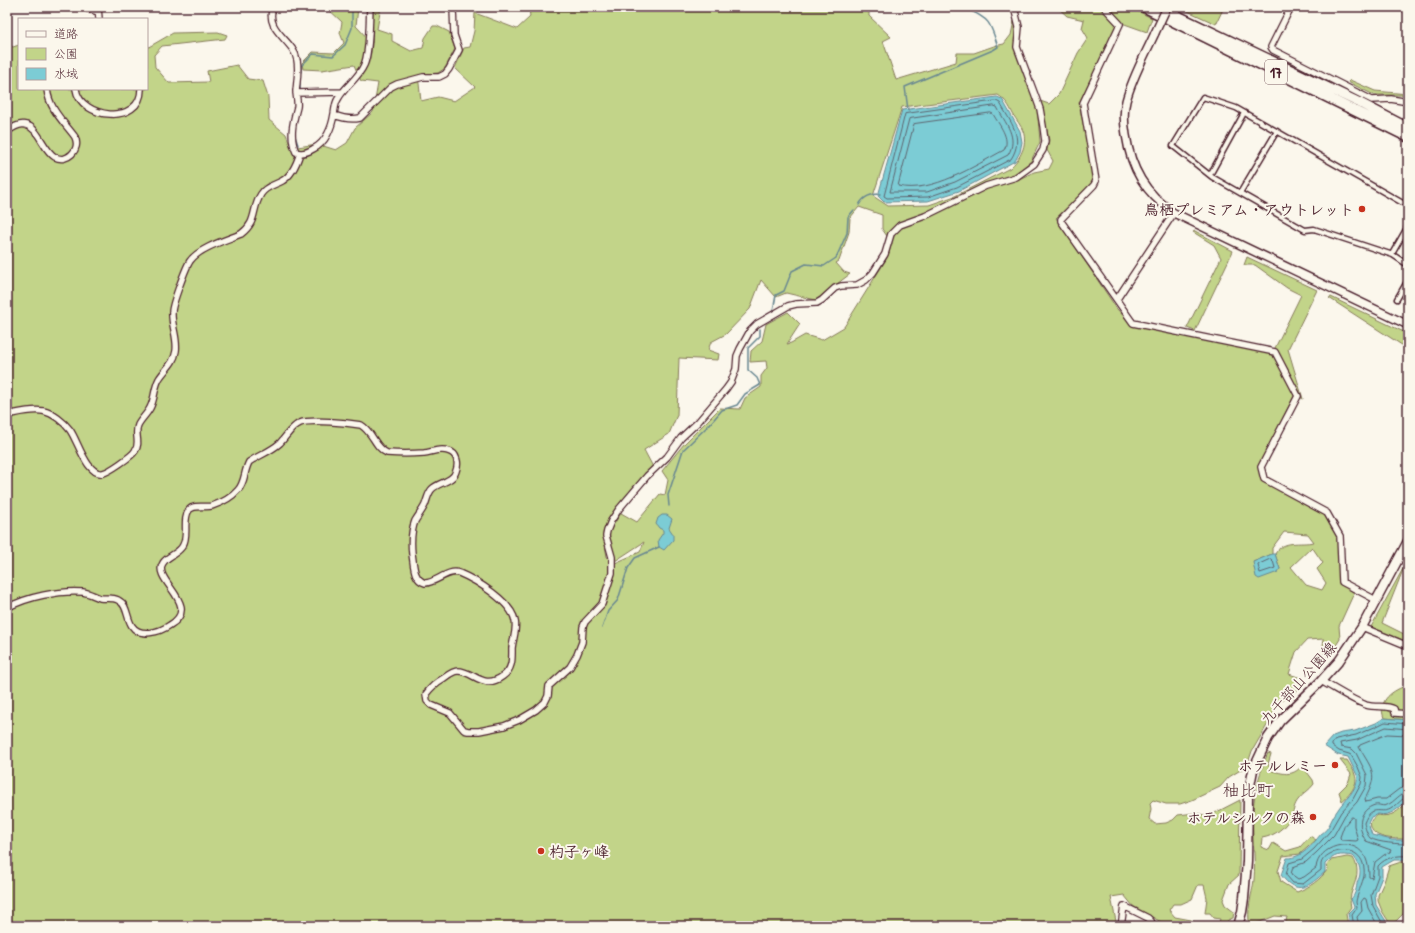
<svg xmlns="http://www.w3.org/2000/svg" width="1415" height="933" font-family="'Patrick Hand','Klee One',sans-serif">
	<rect width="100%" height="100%" fill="#fbf7ec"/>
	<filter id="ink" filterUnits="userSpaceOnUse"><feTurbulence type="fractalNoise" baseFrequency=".025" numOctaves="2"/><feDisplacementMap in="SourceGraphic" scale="8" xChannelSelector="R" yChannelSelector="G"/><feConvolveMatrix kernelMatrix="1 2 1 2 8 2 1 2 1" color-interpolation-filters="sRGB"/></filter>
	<g filter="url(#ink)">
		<path fill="#c2d489" stroke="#867a5a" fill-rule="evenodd" d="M326,7h32l-2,19 16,17 1,-36h8l-4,22 15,5v7l19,10 12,-3 2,-10 8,-12h4l12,6 6,17 -10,19 -7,5 -20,2 3,26 17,-4 16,4 21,-14 -20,-19 9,-20 6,-1 4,-16 1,-18 42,16 13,-12 -1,-10h340v9l22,21 -8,4 13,39 60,-18 1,-9h17l20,-7 10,-2 7,-9 3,-14 1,26 22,58 3,37 -9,19 -16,13 4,5 15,-7 15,-3 4,-8 -6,-11 2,-10 -9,-39 9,3 10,-10 19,-41 10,-15 -6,-10 2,-8 -17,-4 -10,-9h72l23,11 -5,14 -28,-10 -40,81 16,79 -39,36 61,91 16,17 139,28 23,40 -37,72 4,14 63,34 13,23 1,45 15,11 -15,33 1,13 -10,16 -5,2 -3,-6 2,-12 -17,1 -11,12 -7,22 12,4 2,8 -25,17 -9,19 -17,29 -5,15 -18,11 -9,10 -28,13 -12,4h-14l-13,-4 -3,3 1,6 -2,10 6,5 11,-1 7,-3 5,-5 17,-2 14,3 31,-16 -1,75 -10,9 -6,16 2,5 9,7 -1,6 -5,2 -1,6h-9l2,-7 -6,-1 -4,-5h-5l2,-15 -3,-13h-6l-6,14 -11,5h-8l-4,6 6,7 16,3 9,6h-32l-35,-20 -9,-11 -13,2 6,29h-1110v-882l6,3 6,-2v44h128v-41l26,-15 45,-1 9,3 -2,4 -63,7 -8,9 1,12 14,16 40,-1 -2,-11 30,-6 11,14 15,2 5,16 1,23 17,14 5,14 26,-4 19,6 11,-7 8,-15 18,-16 5,-29 -17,-2 -7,-16 -32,5 -19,-1 -1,-6 11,-11 21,1 10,-10 -4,-10 2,-11zM998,95c8,5 11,11 15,19 3,6 8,11 10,17 5,14 -3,28 -13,37l-55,28 -26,9 -41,1 -15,-10 29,-89zM859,207l23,8v14l10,14 -5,15 -43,69 -22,13 -17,-5 -14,8 -4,1 13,-20 -12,-12 -22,12 -4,17 -11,10 -1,11 16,-1 1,7 -6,8v11l-16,11 -5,11 -20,-1 -36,36 -22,27 6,9 -3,15 -5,-1 -23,28 -16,-9 -12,19 6,29 29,-19 -4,10 -25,11 -8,-6 -4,-24 7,-16 43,-50 -9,-17 25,-16 8,-19 2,-57 39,2 1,-6 -11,-4 3,-8 15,-8 24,-25 11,-29 15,17 10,-4 30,7 34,-26 -6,-2 -8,-9 3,-2 10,-29 1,-14zM1284,532l24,2 6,8c-14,3 -31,-3 -39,12l5,15 -27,-7 19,-8v-6zM1312,547l11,16 -6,6 9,14 -4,7 -16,-5 -15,-18z
			M1179,7h26l4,2 1,-2h14l-8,17z
			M1350,80l25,11 33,3v3l-7,-2h-27l-26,-13z
			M1195,231l38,20 -38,80 -8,-3 34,-70 -7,-13 -21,-13z
			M1247,257l70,33 -29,59 15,50 -3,-2 -25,-49 26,-53 -14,-7 -32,-23h-11z
			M1331,297l77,37v15l-79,-51z
			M1405,565l-23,58 26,13v6l-37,-15z
			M1408,685v35l-24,-2c-7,-18 9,-28 24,-33z
			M1268,753l3,1 -3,10 4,7c11,2 18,6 28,-3h4l9,12 1,4c-5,7 -12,10 -16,16 -4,5 -4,10 -6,15 -6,12 -17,21 -30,23l-1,9 8,3 4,-7 13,8 14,-4 10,-11 6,4 -16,14 -17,2 -5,15 3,11 16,10c13,-5 23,-12 31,-23l-1,-4 4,-5 16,-3 6,1c12,19 -7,32 -2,49l-5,7 2,12h-63l2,-9 -12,-1 -25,10c-4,-15 2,-31 4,-46 2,-23 -3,-47 -1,-71 2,-19 7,-38 15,-56z
			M1340,760h7c3,5 7,10 8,15 4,9 -6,21 -13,26l-3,-9 9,-9 3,-9z
			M1408,802v37c-10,0 -34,1 -37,-12 -2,-6 2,-9 6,-12 16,3 20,-4 31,-13z
			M1401,862h7v49h-2l-12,12 -5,-1 -7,-11 -4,-10v-6l6,-13 5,-16z"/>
		<path fill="#7cccd5" stroke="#688791" d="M997,97l5,2 18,32 2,11 -2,10 -5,9 -56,30 -31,10 -44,1 -6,-6 24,-86z
			M662,515h5l5,4 -3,9 4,6v6l-9,10 -5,-3 -1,-7 5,-7v-3l-4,-2 -3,-4 2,-6z
			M1272,554h3l5,15 -2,3 -19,7 -3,-2 -3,-15z
			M1384,718l24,2v80c-10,8 -17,17 -30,14l-7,3 -3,6 4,12 20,5h16v20h-14l-12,7v10l-7,17 1,11 13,21h-39l-2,-13 6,-6 -3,-8c4,-4 5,-9 6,-15 0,-2 1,-4 2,-6 3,-8 -1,-17 -6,-22 -14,-2 -18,-2 -28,8v8c-16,14 -28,25 -44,3l6,-17c15,0 25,-13 34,-24 3,-2 5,-4 7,-7 3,-5 5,-11 9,-16 8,-13 18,-17 21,-34l-10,-20 -10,-2 -14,-9 9,-10 8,-3 14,-2 21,-8z"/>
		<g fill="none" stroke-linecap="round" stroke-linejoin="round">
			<path stroke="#5e646f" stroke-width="1" d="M996,101l4,2c10,19 25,34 11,56l-54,28 -29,10 -41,1 -3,-2 21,-82z
				M994,106l3,1c8,16 22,30 11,48l-53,27 -28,10h-37l19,-73z
				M991,113l2,1c6,11 18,24 11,36 -30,16 -72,44 -106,36l16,-62z
				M1271,559l2,2 2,7 -15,5 -2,-8z
				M1408,729l-22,-2 -29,13 -17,3 1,4 11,2 4,4 11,22 -1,11 -9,16 -12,13 -11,20 -17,17 -11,10 -13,5 -2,7 7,5 6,-2 12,-9c2,-22 36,-32 48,-13 4,6 5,15 5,22l3,1 3,-16 9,-7 6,-3 1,-2 -25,-9c-9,-13 -8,-31 9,-36 4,-1 8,2 12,0 8,-3 12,-12 21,-13
				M1408,735l-21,-1 -27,11 -1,2c13,23 20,26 6,52l1,3 11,-3h9l13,-10 9,-3
				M1408,797c-7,1 -10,8 -16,11 -10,8 -20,-6 -28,15 1,4 3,12 6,15 8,5 29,6 38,6
				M1352,817l2,1v8l4,14 -2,1 -15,-1 -1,-3 4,-11z
				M1354,926l-2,-11 5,-7c0,-2 -1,-4 -1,-6 0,-4 7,-21 8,-26 2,-20 -11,-29 -29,-24 -5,1 -13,6 -14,12 0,2 0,4 0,6l-18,14 -10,-1 -7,-8 3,-12 13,-4 12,-10 16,-18 11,-19 12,-13 8,-15 1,-7 -4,-10 -7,-12 -2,-1 -10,-3 -7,-5v-2l4,-5 20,-4 21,-9 8,-4 23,2
				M1359,926l-2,-9 5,-6 -1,-9 3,-4 2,1 2,9 10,18
				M1384,926l-11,-20 -2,-11 7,-19v-10c8,-9 19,-11 30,-10"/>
			<path stroke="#688791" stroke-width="1.5" d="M301,72v-6l12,-12 20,2 12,-11 7,-17v-21
				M300,89v-11
				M908,110l-3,-23 88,-37 5,-3c-9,-29 -9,-27 -35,-40
				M295,136l3,9
				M859,205c5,-9 12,-11 21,-11
				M773,311l3,-16 8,-4 8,-20 14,-7 18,2 12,-8 11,-25 1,-16 6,-7
				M669,506l-1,-11 15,-45 26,-25 13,-15 15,-5 8,-11 15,-9 -3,-7 -9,-8v-22l12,-12v-7
				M602,628l6,-17 10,-11 10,-32 7,-10 24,-11"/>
			<defs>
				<path id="pedestrian" d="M1210,175l34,-62
					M1240,193l37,-62
					M1408,206l-172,-98 -33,-11 -30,49 39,31 93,53 9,-1 79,26 15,10
					M1392,254l16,-28
					M1397,299l11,-19"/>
				<path id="minor" d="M82,7l16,5
					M98,7l1,12
					M273,7c-9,24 21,33 24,53 2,10 0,21 -1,31 0,5 2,11 1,16 -4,15 -8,30 -1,45 5,2 12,0 17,-3 13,-6 19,-22 21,-35 1,-5 1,-11 4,-15 7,-13 20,-20 26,-34 6,-13 5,-43 6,-58
					M1104,7l16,17 -37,79 13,78 -2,4 -33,34v2l72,102 142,29 23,44 -37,71 3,12 63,34 13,23 2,46 34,18
					M1291,7l-20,40 2,3 99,50 19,-1 17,3
					M76,89c4,30 65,37 65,0
					M296,93l46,-1
					M334,115c8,3 17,5 26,3l31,-31 6,-3 26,-7h16l6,-3 4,-5 10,-19 -5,-15 -1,-28
					M7,132c5,-4 12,-9 19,-7 13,3 17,25 29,32 12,6 26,-7 20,-20 -11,-15 -26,-28 -28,-48
					M1117,299l57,-86
					M7,415c11,-2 24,-6 36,-4 10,2 21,11 27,19 8,11 17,46 33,43 6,-1 29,-17 32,-22 6,-8 -1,-17 3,-26 3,-6 9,-11 12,-17 5,-9 4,-20 9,-29 6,-10 15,-15 17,-28 2,-13 -5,-26 -4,-39 0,-8 14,-45 18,-51 9,-13 36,-21 51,-27 17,-13 10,-24 20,-40 5,-8 14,-9 21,-13 9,-5 15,-18 18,-28
					M7,608c19,-11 53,-18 76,-16 6,1 11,4 17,6 6,1 12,-1 18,2 10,5 8,17 14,26 8,12 28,6 38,-1 33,-20 -19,-45 -7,-62 5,-8 16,-9 20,-18 6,-10 -1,-25 6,-35 5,-6 17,-2 23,-4 9,-3 20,-9 26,-16 7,-7 6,-19 11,-28 10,-7 21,-10 31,-19 6,-6 11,-16 20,-20 11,-4 48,0 61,2 12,7 14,23 26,28 12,1 25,1 37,0 8,-1 16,-5 24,-2 9,2 11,12 8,20 -3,11 -17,11 -24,18 -4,4 -5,11 -7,16 -3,6 -7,11 -10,16 -4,10 -4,23 -3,33 2,11 1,25 13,29 11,0 23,-14 34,-10 17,7 53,29 56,48 2,9 -2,18 -3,27 0,10 1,21 -9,28 -20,15 -29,-5 -45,-5 -5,0 -10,4 -14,7 -7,4 -13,9 -18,16l1,7 4,4 19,8 14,17 4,1h11l25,-5 15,-6 17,-10 9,-8 3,-6 1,-10 21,-19 7,-12 5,-13 1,-15 2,-5 17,-18 10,-31v-16l-6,-21 1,-5 4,-10 8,-12 28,-33 20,-19 14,-19 17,-16 28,-33 5,-7 5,-13 1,-13 3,-7 10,-18 7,-7 31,-18 8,-2 21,-1 5,-3 13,-12 6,-2 16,-1 9,-5 7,-7 12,-19 6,-20 9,-9 25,-9 61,-30 30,-9 18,-13 9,-14 2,-9 -2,-15 -3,-17 -5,-14 -18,-48 2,-20 -5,-20
					M1362,627l46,19
					M1321,681c15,8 29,18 45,24 9,3 21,0 28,4l1,4 13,1
					M1121,926l3,-20 24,12 3,3 2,5"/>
				<path id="tertiary" d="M1155,33c-10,22 -23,45 -29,68 -3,11 -2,22 0,34 5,34 19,58 48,78l234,112"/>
				<path id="secondary" d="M1238,926l4,-14 2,-14 3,-37 1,-65 5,-26 15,-32 12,-17 41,-40 18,-20 23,-34 46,-86"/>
				<path id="primary" d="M1144,7l264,130
					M1159,7l201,96 48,25"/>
			</defs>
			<use href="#pedestrian" stroke="#4a1f2b" stroke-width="7"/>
			<use href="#minor" stroke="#4a1f2b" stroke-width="8"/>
			<use href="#tertiary" stroke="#4a1f2b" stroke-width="10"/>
			<use href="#secondary" stroke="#4a1f2b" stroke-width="11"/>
			<use href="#primary" stroke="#4a1f2b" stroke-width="12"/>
			<use href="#pedestrian" stroke="#fbf7ec" stroke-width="4"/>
			<use href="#minor" stroke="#fbf7ec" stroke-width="5.5"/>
			<use href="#tertiary" stroke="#fbf7ec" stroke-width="7"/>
			<use href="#secondary" stroke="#fbf7ec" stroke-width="8"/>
			<use href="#primary" stroke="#fbf7ec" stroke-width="9"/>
			<defs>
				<path id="tertiary-bridge" d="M1155,33l12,-26"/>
			</defs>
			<use href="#tertiary-bridge" stroke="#4a1f2b" stroke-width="10" stroke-linecap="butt"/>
			<use href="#tertiary-bridge" stroke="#fbf7ec" stroke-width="7"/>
		</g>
	</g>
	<g fill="#c8321e" stroke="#fbf7ec" stroke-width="1.5">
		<circle cx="1362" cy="209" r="4"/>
		<circle cx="1335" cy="765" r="4"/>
		<circle cx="1313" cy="817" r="4"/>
		<circle cx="541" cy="851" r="4"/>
	</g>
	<g text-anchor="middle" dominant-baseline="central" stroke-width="4" stroke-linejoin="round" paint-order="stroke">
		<rect fill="#fbf7ec" stroke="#7f6065" stroke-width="1" x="1265" y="60" width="22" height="24" rx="3"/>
		<g font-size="14" font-weight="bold" fill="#4a1f2b">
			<text x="1276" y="72">17</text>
		</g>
		<g font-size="15" font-weight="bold" fill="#4a1f2b" stroke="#fbf7ec" text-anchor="end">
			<text x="1354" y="209">鳥栖プレミアム・アウトレット</text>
			<text x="1327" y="765">ホテルレミー</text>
			<text x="1305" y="817">ホテルシルクの森</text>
			<text x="549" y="851" text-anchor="start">杓子ヶ峰</text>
		</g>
		<g font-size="15" fill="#4a1f2b" stroke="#fbf7ec">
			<text transform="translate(1298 683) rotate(-48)">九千部山公園線</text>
		</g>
		<g font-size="17" fill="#4a1f2b" stroke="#fbf7ec">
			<text x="1248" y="789">柚比町</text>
		</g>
	</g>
	<rect width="1415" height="933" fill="none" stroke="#fbf7ec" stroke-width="24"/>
	<rect x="12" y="12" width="1391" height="909" fill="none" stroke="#4a1f2b" stroke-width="1.5" filter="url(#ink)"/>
	<rect x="18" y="18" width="130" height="72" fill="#fbf7ec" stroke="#b4a19f"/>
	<rect x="26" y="31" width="20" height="6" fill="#fbf7ec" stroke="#b4a19f"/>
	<text x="54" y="38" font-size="12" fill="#4a1f2b">道路</text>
	<rect x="26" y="48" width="20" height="12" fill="#c2d489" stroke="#b4a19f"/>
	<text x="54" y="58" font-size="12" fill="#4a1f2b">公園</text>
	<rect x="26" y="68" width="20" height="12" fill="#7cccd5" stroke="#b4a19f"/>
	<text x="54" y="78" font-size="12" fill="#4a1f2b">水域</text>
</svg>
